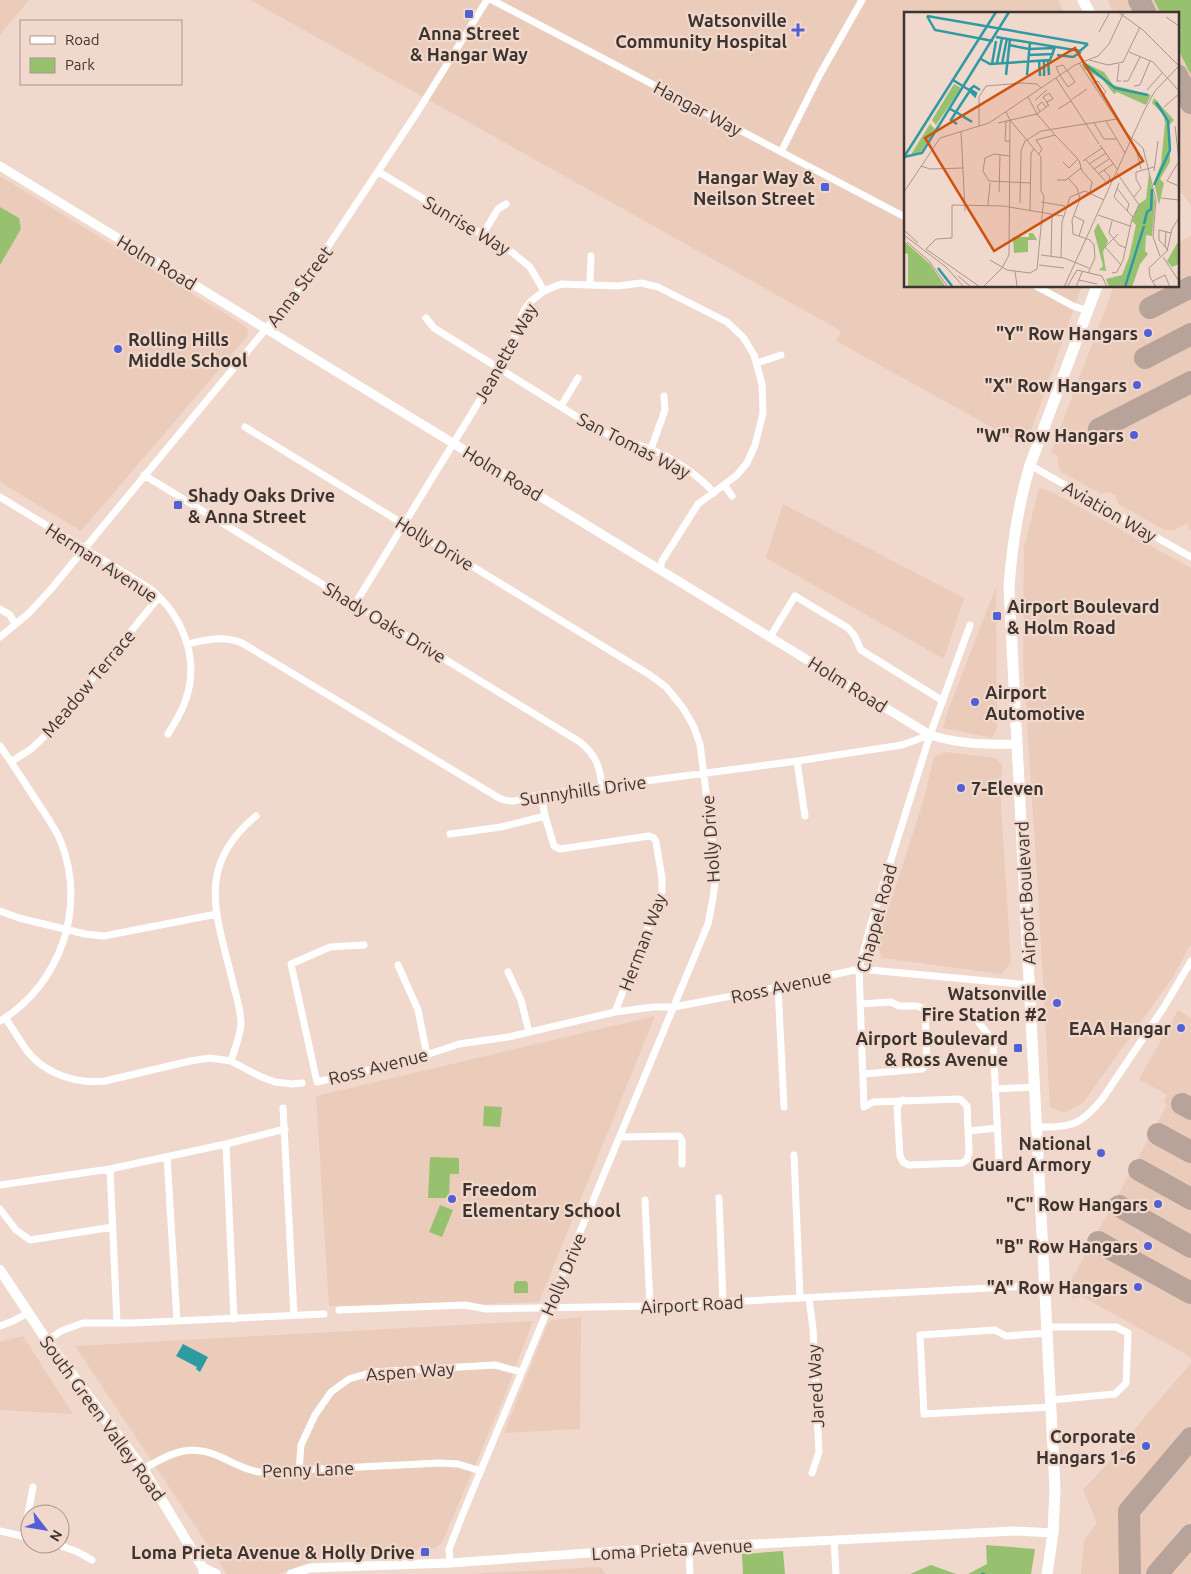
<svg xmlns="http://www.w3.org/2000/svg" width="1191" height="1574" font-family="Ubuntu,sans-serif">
	<rect width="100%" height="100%" fill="#f1d8cc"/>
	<path fill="#ebccbb" d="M0,0h29l-29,35z
		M250,0h808l7,14h-160v272h177l-50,142 -8,17 -188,-104 5,-10z
		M1108,0h83v206l-9,-13 -5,-2v-177h-64z
		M0,176l245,150 3,4 -1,7 -166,194 -81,-49z
		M1191,236v296l-4,-9 -13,7h-9l-47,-26 -2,-8 -8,-4 -7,2 -40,-22 -2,-3 -2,-14 -6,-2 63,-167h63v-44z
		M1039,488l11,3 141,77v376l-18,33 -90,126 -20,10 -13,-6 -13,-232 -14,-212 1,-115z
		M783,504l181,94 -20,61 -178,-101z
		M996,587l1,141 -5,10 -49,-10 5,-18z
		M944,752l52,6 6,7 -1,39 10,159 -10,11 -119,-16 -5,-14 46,-142 11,-45z
		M1178,1010l13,8v341l-7,-6 -103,-57 -9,3v-20l95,-174 -3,-3 3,-7 -28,-16z
		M655,1016l-116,286 -74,3 -136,1 -13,-210z
		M581,1317l-1,112 -76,4 43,-108 5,-5z
		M533,1321l-26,69 -65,153 -7,5 -118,12 -39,14h-51l-152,-228z
		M23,1336l50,78 -73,-4v-68z
		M1191,1363v211h-110l3,-34 13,-17 -14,-33 34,-37 29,-38z
		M600,1567l6,7h-138z"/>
	<path fill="#97c16f" d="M1154,0h37v75l-14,-28v-33h-16z
		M0,207l19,11 2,11 -21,36z
		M484,1106l18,1 -2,20 -17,-1z
		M430,1157l29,1v16h-9l-1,24h-21z
		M440,1205l13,5 -11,27 -13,-5z
		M516,1281h10l2,2v10h-14v-9z
		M986,1545l49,4 -4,25h-63l19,-10z
		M783,1551l2,23h-42l-1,-20z
		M931,1565l25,9h-46z"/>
	<path fill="#2e9ba3" d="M183,1344l25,13 -8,15 -4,-3 1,-2 -21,-11z"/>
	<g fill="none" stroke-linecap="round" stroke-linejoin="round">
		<path stroke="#2e9ba3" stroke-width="2.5" d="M982,1574h2"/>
		<path stroke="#b7a39a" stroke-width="22" d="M1139,0l7,14
			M1177,75l14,28
			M1150,308l41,-21
			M1145,358l46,-24
			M1099,429l92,-47
			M1182,1104l9,5
			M1158,1134l33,18
			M1139,1170l52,29
			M1119,1206l72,41
			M1098,1242l93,51
			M1130,1574l-1,-63 62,-73
			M1157,1574l34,-39"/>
		<path stroke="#fff" stroke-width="7" d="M492,0l413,217
			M781,152l38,-76 43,-76
			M379,172l134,81 17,14 14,24
			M483,234l15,-25 8,-5
			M590,284l1,-28
			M1036,286l37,20 15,5
			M426,318l8,10 161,100c17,10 36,14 55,21 21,8 50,27 64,44
			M757,363l24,-8
			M561,406l17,-28
			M245,427l405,248 16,12 17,21 10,17 7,19 16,128 -3,26 -5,26 -244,587 -15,38 1,14
			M651,449l14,-39 -1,-14
			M1030,465l161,92
			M144,475l436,267c16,13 20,25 22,45
			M725,486l7,10
			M0,497l149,91c33,26 51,70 37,111 -4,13 -11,24 -18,35
			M355,604l150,-245 6,-11 10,-32 4,-7 5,-7 14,-11 17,-7 57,2 23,-3 17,4 69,35 16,15 11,18 8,29 1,29 -8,32 -8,18 -10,12 -39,29 -36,57 -2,8
			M0,609l10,6 5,9
			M0,637l29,-24 23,-25 251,-304 115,-173 69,-111
			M770,637l25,-41 53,32 6,7 7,15 82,51
			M187,644c19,-4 36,-9 55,-1l257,155c11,6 22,2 33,-2l265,-35 105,-16 28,-10
			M0,746c13,18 24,36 36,54 9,14 19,27 25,42 26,66 -1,143 -61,179
			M797,761l8,55
			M11,762l20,-13 14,-13 114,-139
			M541,795l4,21 9,30 6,3 89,-13 5,2 2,4 6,36v13l-47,121 38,-5h21l104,-20 81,-18 171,16
			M450,834l51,-7 44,-11
			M0,911l19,7 66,16 19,2 113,-22
			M364,945l-34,2 -39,17 26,118 91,-21 51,-17 49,-7 107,-25
			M398,965l20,45 9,45
			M508,972l13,28 8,32
			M778,987l6,120
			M860,1004l31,-2 8,4h18l5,2 3,5 2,51 -5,5 -59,5
			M5,1018c8,10 14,22 22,33 18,23 49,33 78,30l85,-20 20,-3 21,3 28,15 16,6 17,2 10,-1
			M977,1020l16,21 6,119
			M231,1061c4,-12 9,-25 10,-37 0,-14 -5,-28 -8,-41 -16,-67 -39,-116 23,-167
			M995,1089l40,-2
			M903,1100l-3,2 -3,6 3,48 3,6 6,3 53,-2 5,-3 2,-8 -2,-46 -7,-7 -87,3 -9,5 -5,-138 11,-42 60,-192 40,-110
			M283,1108l11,207
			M1037,1127c35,0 43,-1 66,-29l61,-91 27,-46
			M968,1131l29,-3
			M621,1137l58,-1 3,4v24
			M226,1144l8,175
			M794,1155l6,143
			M167,1157l10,164
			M110,1169l7,154
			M0,1185l110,-16 116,-25 59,-15
			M719,1198l4,105
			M645,1200l5,106
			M0,1209l16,21 14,10 83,-13
			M809,1298l4,31 6,123 -7,21
			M339,1310l126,-5 21,4 164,-3 395,-21
			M0,1326l13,-5 15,-8
			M1047,1327h69l12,6 -2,50 -11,11 -64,6
			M1047,1333l-41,3 -11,-6 -75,5 4,79 127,-7
			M47,1341l14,-10 22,-8h49l192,-9
			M143,1469c29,-16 47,-27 80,-11 12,6 23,12 36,14l181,-9 18,1 23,7
			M299,1471l2,-26 14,-30 16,-23 18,-13 24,-7 122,-7 26,7
			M0,1531l30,7
			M24,1536l9,-49
			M834,1541l2,33
			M56,1544l22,8 14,8
			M689,1548l1,26"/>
		<path stroke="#fff" stroke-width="9" d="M0,166l930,569c29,9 57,10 87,9
			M291,1574l19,-6 140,-5 168,-12 396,-20 39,2"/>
		<path stroke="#fff" stroke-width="10" d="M0,1270l47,71 96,128 60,99 1,6
			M203,1568l13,6"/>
		<path stroke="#fff" stroke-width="11" d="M1083,0l7,14
			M1047,1574l6,-41 2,-44 -46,-902c3,-42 9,-81 21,-122l67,-179"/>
	</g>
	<g fill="#5260d6" stroke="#f1d8cc" stroke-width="2">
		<rect x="464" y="9" width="10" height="10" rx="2.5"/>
		<path d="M795.5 22.5h5v5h5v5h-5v5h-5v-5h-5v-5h5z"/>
		<rect x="820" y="182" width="10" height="10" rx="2.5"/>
		<circle cx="1148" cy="333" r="5"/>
		<circle cx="118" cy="349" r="5"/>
		<circle cx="1137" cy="385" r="5"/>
		<circle cx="1134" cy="435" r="5"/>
		<rect x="173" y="500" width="10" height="10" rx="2.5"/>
		<rect x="992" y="611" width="10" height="10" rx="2.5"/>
		<circle cx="975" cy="702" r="5"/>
		<circle cx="961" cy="788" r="5"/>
		<circle cx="1057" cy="1003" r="5"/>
		<circle cx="1181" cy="1028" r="5"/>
		<rect x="1013" y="1043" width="10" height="10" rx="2.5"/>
		<circle cx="1101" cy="1153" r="5"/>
		<circle cx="452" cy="1199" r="5"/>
		<circle cx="1158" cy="1204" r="5"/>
		<circle cx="1148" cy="1246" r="5"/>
		<circle cx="1138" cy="1287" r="5"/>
		<circle cx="1146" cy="1446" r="5"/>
		<rect x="420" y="1547" width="10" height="10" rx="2.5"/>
	</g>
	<g text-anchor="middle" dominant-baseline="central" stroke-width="4.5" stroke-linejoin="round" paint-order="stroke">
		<g font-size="18" font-weight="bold" fill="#3e342f" stroke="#f1d8cc" text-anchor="end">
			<text x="787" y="20">Watsonville<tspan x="787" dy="21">Community Hospital</tspan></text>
			<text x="469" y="33" text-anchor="middle">Anna Street<tspan x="469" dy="21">&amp; Hangar Way</tspan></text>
			<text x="815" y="177">Hangar Way &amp;<tspan x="815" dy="21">Neilson Street</tspan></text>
			<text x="1138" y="333">"Y" Row Hangars</text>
			<text x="128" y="339" text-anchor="start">Rolling Hills<tspan x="128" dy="21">Middle School</tspan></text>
			<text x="1127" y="385">"X" Row Hangars</text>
			<text x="1124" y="435">"W" Row Hangars</text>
			<text x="188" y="495" text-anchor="start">Shady Oaks Drive<tspan x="188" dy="21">&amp; Anna Street</tspan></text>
			<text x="1007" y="606" text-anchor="start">Airport Boulevard<tspan x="1007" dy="21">&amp; Holm Road</tspan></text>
			<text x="985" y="692" text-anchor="start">Airport<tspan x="985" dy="21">Automotive</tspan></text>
			<text x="971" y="788" text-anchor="start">7-Eleven</text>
			<text x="1047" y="993">Watsonville<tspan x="1047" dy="21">Fire Station #2</tspan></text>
			<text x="1171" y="1028">EAA Hangar</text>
			<text x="1008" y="1038">Airport Boulevard<tspan x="1008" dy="21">&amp; Ross Avenue</tspan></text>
			<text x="1091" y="1143">National<tspan x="1091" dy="21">Guard Armory</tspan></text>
			<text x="462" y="1189" text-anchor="start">Freedom<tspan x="462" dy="21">Elementary School</tspan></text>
			<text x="1148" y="1204">"C" Row Hangars</text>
			<text x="1138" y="1246">"B" Row Hangars</text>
			<text x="1128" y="1287">"A" Row Hangars</text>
			<text x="1136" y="1436">Corporate<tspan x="1136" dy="21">Hangars 1-6</tspan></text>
			<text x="415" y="1552">Loma Prieta Avenue &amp; Holly Drive</text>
		</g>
		<g font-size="18" fill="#3e342f" stroke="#f1d8cc">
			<text transform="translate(698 108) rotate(28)">Hangar Way</text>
			<text transform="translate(467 225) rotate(31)">Sunrise Way</text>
			<text transform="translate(157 262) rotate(31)">Holm Road</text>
			<text transform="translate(299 286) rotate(-53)">Anna Street</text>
			<text transform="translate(505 353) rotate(-61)">Jeanette Way</text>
			<text transform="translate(634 445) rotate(27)">San Tomas Way</text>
			<text transform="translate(503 473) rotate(31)">Holm Road</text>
			<text transform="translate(1110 511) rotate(30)">Aviation Way</text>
			<text transform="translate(435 543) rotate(31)">Holly Drive</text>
			<text transform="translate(102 562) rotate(33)">Herman Avenue</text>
			<text transform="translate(385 622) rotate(31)">Shady Oaks Drive</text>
			<text transform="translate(88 683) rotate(-50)">Meadow Terrace</text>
			<text transform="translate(848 684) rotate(32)">Holm Road</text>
			<text transform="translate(583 790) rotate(-8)">Sunnyhills Drive</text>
			<text transform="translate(710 839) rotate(-94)">Holly Drive</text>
			<text transform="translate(1025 893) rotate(-93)">Airport Boulevard</text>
			<text transform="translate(876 918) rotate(-75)">Chappel Road</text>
			<text transform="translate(642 942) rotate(-69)">Herman Way</text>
			<text transform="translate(781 986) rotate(-12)">Ross Avenue</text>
			<text transform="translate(378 1066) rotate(-14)">Ross Avenue</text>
			<text transform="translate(563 1274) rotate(-67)">Holly Drive</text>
			<text transform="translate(692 1304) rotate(-3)">Airport Road</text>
			<text transform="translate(410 1371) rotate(-4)">Aspen Way</text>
			<text transform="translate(815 1386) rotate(-93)">Jared Way</text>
			<text transform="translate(103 1418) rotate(54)">South Green Valley Road</text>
			<text transform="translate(308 1469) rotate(-2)">Penny Lane</text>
			<text transform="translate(672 1549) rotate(-3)">Loma Prieta Avenue</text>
		</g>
	</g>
	<g transform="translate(904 12)">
		<rect width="275" height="275" fill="#f1d8cc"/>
		<path d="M181,51l19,9 9,13 38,10 -5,10 -29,-13 -3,2 -12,-15 -18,-10 -2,-5zM50,72l7,4 -25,37 -4,-5zM250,86l20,22 -5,5 1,37 -10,17 4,4 -5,22 -5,-23 7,-18 4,-41 -1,-8 -12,-12zM26,112l5,5 -15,24 -10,3zM245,161l6,29 -3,34 -6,-1 -1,16 3,3 -8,10 -8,23h-23l-3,-8 16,-4 7,-18 7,-32 -4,-4 7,-17 7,-5zM194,211l10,18 -5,11 3,19 -7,-1 4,-4 -9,-35zM125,221h4l4,7h-9v12l-14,1 -1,-16h16zM275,228v24l-7,3 -5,-6zM0,229l26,23 16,23h-38v-33l-4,-1z" fill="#97c16f"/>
		<path fill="none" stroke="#2e9ba3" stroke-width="2.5" d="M23,4l8,14 58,11M23,4l161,28M92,25l84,14 8,-7M105,33l20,4M125,37l26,-1M124,43l26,-1M153,43l16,2 8,-5M77,47l9,5 60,-4 5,-13M135,48l1,16M140,48v16M144,48l1,15M93,51l5,-25M88,52l4,-23M98,52l5,-26M181,52l30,24 33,7M102,63l4,-36M123,63l3,-33M49,68l16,10M67,78l5,3 -1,3 -6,-6 5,-4 6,4M46,97l6,3 13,-20M53,112l-6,-4 5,-8 16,10M0,145l18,-4 87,-141M0,145l92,-145M250,173l16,-35 -2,-29 -12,-19M240,212l3,-12 4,-3 1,-20M34,256l14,18M221,275l19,-61"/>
		<path fill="none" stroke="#a9968d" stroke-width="1" d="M214,0l25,18 36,36M262,5l13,9M195,20l11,-20M225,40l24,10 26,29M185,48l19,5 15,-3 17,-35M175,51l46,69 18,16 13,52 -3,37 7,19M215,52l-2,17h4M156,63l8,12 7,-5 -8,-12M156,63l-4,-8 7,-2 4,6M152,66l43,66M219,69h5l12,-24M189,71l5,-2 8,11 -5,5M230,74l6,-1 10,-24M243,78l15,-17M124,85l9,17 18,21 -19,5 6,9 -3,5M131,88l12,-10M167,88l16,-11M260,95l15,-13M154,97l13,-8M136,100l-3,-6 5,-4 4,5M106,108l31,37v34l3,5M102,109l-1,20h5M202,109l19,32M94,111l39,-9 12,-9h-1l-1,-3 -4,-5 6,-4 4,6 -6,3M190,111l10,16h12M75,114v-29l7,-11 37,-3 14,1 4,4M271,114l4,34M57,119l4,80M151,123l23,24 -9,9 -6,-6M196,133l17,24M233,141l4,16M106,144l-16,-2 -9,4 -2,13 6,10 42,2M181,147l23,25 2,-7 -6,-7M175,148l3,11 10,11 -2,10M179,149l19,-13M275,149l-12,20 12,5M185,152l17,-11M17,154l9,3 33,-1M190,157l15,-10M250,159l4,-30M194,162l15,-10M164,166l9,10 3,11 -8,21 1,14 17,6 4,5 1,13 -7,15M153,168h9l15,-12M215,171l-5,14 19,20M213,176l12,16 -2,7M0,180l36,-54 49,-15 86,-58 23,-9 11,-12 15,-32M95,180l1,-37M230,185l7,-9 -5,-9v-7l18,-5M257,186l18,2M137,190l24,4M116,191l1,-52 4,-10 16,-10 76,-12M84,193l2,-22M126,198l1,-57 3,-4M194,203l32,11M170,204l10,5 -5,15M208,209l-3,12 10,12 7,3M0,218l14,13M214,222l-13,13 16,18M0,223l42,32 18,20M3,230l22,19 19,26M261,235l1,-15M22,237l10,-10 16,-1v-33l51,1 60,10M22,237l54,38M264,238l-9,-10v-10l12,3M263,239l5,-22 7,-11M137,243l23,3 25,10M147,244l1,-42M157,245l1,-35 8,-25 15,-6 19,9M259,245l16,24M86,248l17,10 23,3 7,-4 7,-73M135,253l25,3M111,259l2,15M208,261l5,-1 6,-12 9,-41 7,-14 -22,-32M54,264l13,11M175,268l18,4M249,269l12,-6 5,12M79,275l19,-19 7,-13 1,-135 -4,-8M160,275l81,-178 10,-18 24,-25M163,275l10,-17 25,6 5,11M172,275l6,-15M252,275l-6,-10 -1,-9 19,-18"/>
		<path fill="#ce5311" fill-opacity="0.15" stroke="#ce5311" stroke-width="2.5" d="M171,36l68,113 -149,90 -69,-113z"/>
		<rect width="275" height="275" fill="none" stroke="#3e342f" stroke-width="2.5"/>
	</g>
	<rect x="20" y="20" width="162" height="65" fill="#f1d8cc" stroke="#a9968d"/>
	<rect x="30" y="36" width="25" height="8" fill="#ffffff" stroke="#a9968d"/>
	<text x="65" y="45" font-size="15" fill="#3e342f">Road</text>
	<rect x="30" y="58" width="25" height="15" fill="#97c16f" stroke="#a9968d"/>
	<text x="65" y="70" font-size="15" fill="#3e342f">Park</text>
	<g transform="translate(45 1529) rotate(121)"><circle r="24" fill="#f1d8cc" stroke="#a9968d"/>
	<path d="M0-4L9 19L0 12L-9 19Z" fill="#5260d6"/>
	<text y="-8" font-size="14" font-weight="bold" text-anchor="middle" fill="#3e342f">N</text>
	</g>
</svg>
